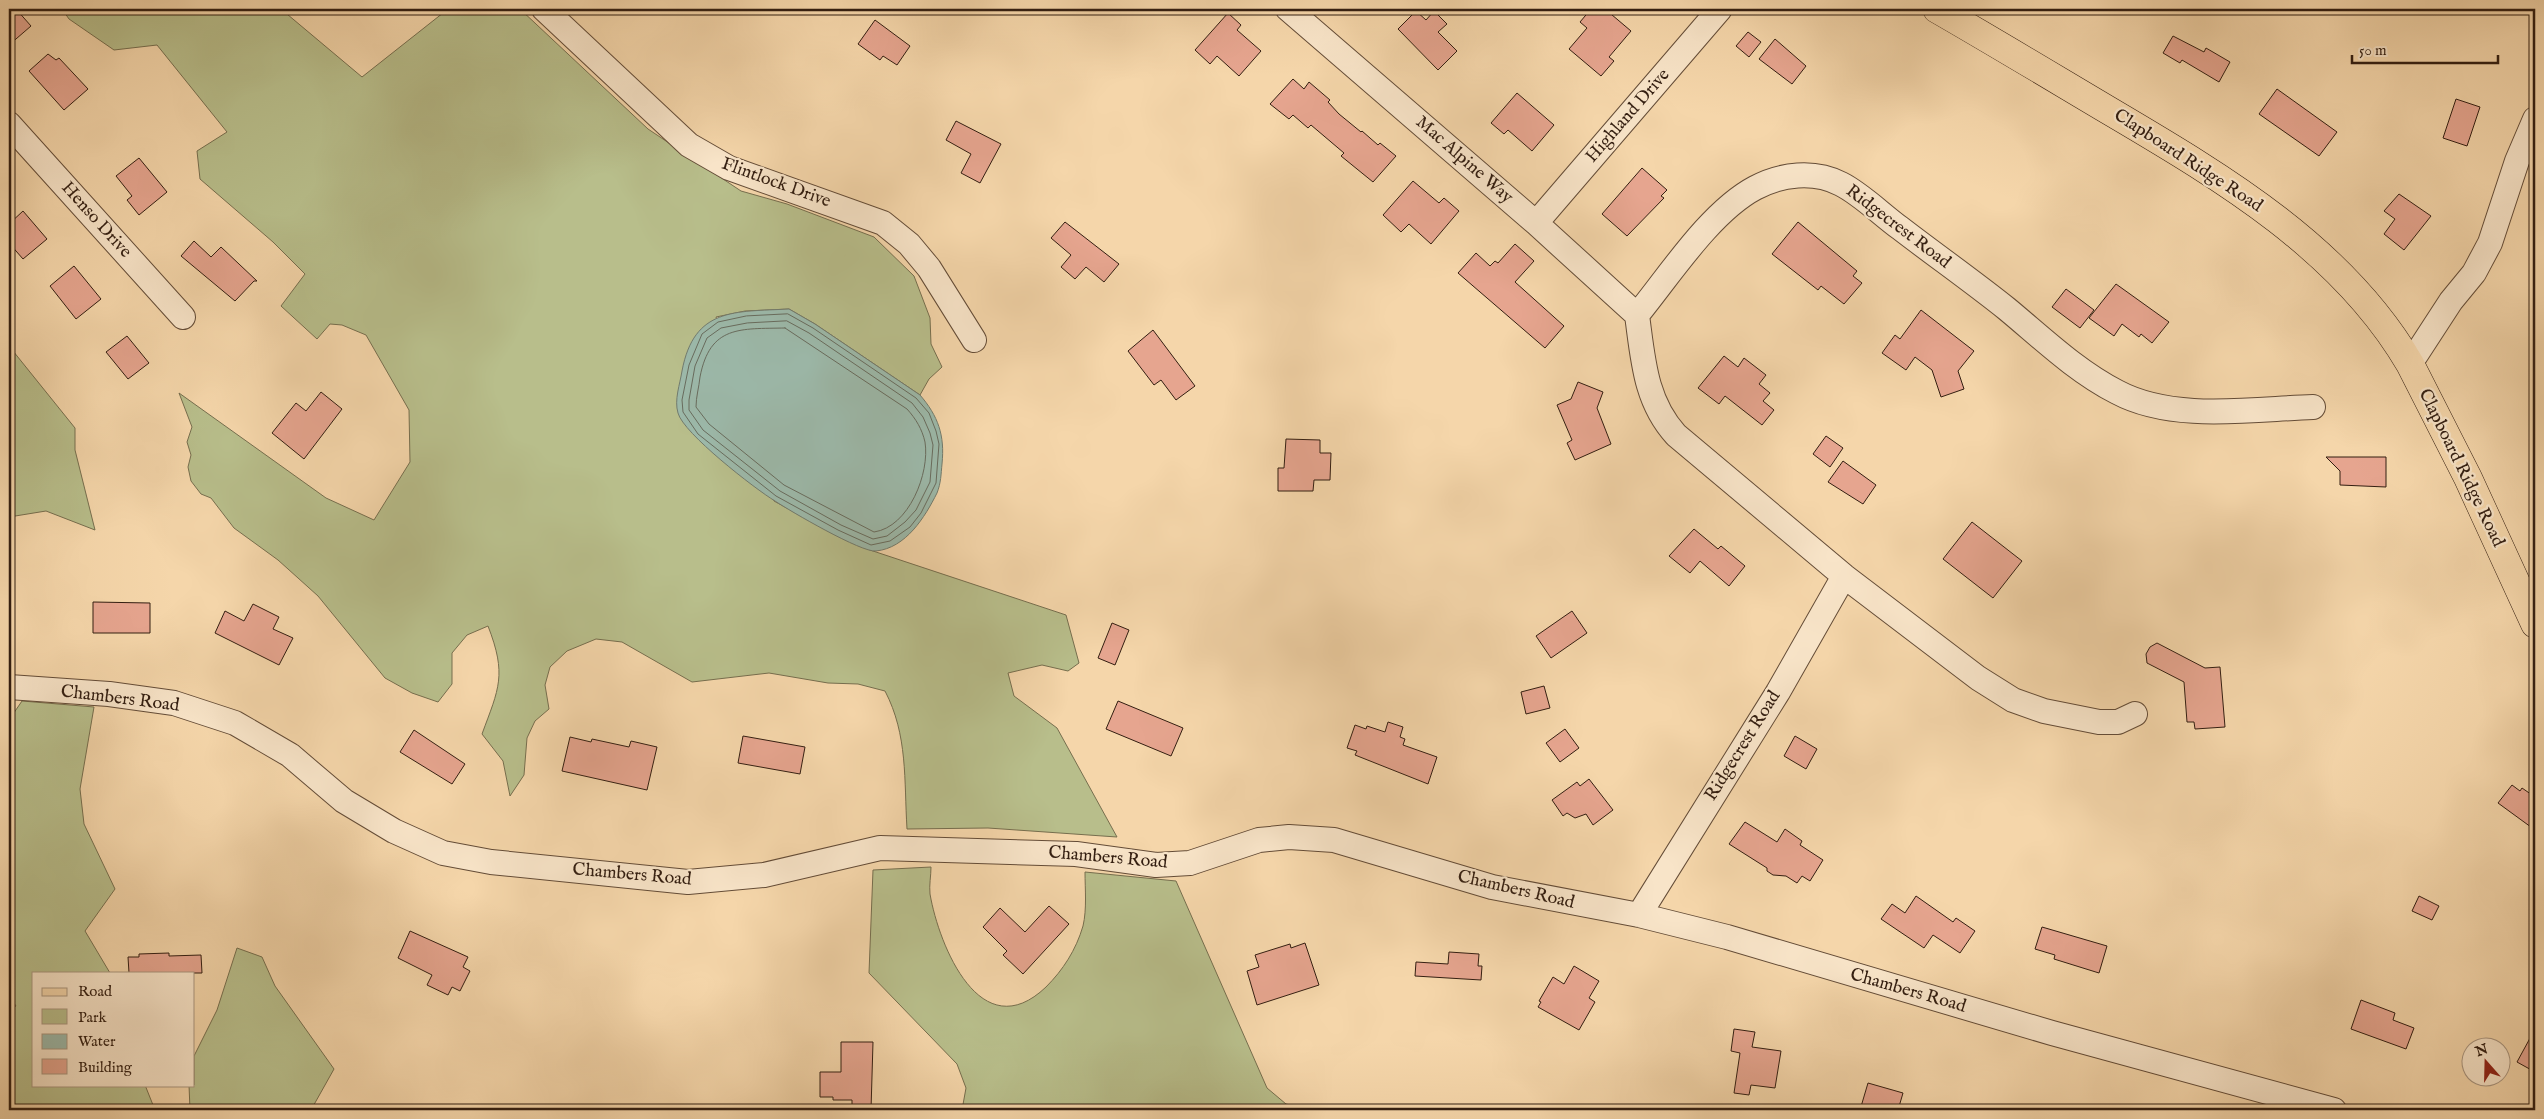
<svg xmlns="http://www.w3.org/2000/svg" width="2544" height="1119" font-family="'IM FELL English',serif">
	<rect width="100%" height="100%" fill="#f5d6aa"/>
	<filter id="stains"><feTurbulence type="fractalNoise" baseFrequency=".004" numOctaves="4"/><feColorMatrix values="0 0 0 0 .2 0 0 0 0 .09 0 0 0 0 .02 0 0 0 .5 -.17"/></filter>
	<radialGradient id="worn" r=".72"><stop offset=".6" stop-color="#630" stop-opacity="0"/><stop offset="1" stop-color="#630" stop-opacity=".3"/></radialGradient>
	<path fill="#b8be8b" stroke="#766e4e" d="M62,9h219l81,68 86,-68h72l128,120 93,62 46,13 87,33 40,39 16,42 1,26 11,23 -13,12 -9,16 -105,-71 -26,-15 -44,2 -29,6 58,184 62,34 34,15 196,65 13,48 -11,8 -26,-6 -34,8 6,23 43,32 60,109 -129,-9 -81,1c-3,-49 1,-94 -22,-138l-27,-7 -30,-1 -59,-10 -77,9 -70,-40 -26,-3 -29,12 -17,16 -5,18 4,24 -14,12 -8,17 -3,37 -14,21 -7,-35 -21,-27c17,-46 25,-59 6,-108l-21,9 -15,18v31l-14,18 -26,-9 -27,-15 -67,-82 -40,-36 -44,-32 -23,-30 -10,-4 -10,-13 -3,-14 3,-12 -4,-13 5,-15 -13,-34 147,105 48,22 36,-58 -1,-52 -43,-75 -24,-10 -12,-1 -13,15 -36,-33 24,-32 -32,-32 -73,-63 -3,-28 30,-19 -70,-87 -43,5 -45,-31z
		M9,346l66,82v22l20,80 -49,-19 -37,6z
		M22,701l72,6 -14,82 4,35 31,65 -30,42 25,42h-76v112h111l10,25h-146v-99l7,-5 -7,-10v-276z
		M931,867c0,9 -2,18 -1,27 9,52 51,155 116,93 17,-17 30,-37 37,-61 4,-17 2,-37 2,-54l91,9 91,207 19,16 25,6h-349l4,-22 -9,-24 -88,-91 4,-103z
		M237,948l25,9 13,29 59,83 -23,41h-121l-1,-25h5v-29l23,-46z"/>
	<path fill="#9cb9aa" stroke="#727b6d" d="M789,309l26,15 105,71c18,21 25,40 22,69 -1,10 -1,19 -5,29 -12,24 -31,55 -61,58 -14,2 -86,-40 -101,-50 -20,-12 -92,-68 -97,-88 -4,-13 2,-29 4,-42 12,-64 53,-59 107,-62z"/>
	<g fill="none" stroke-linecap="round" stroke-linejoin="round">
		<path stroke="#686c5e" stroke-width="1" d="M788,314l25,14 103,70 13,15 7,18 3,13 -3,39 -15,30 -11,14 -20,14 -19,4 -33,-15 -62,-34 -78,-62 -15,-22 -1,-12 7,-35 13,-31 16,-12 28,-6z
			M787,321l22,12 103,70 11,14 7,16 3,12 -3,37 -14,28 -11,12 -18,14 -14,3 -32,-14 -61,-34 -77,-61 -14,-20v-10l6,-34 12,-28 14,-10 26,-5z
			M785,328l122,81c9,10 15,20 18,33 5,31 -16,85 -51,90l-90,-47 -75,-61 -13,-17c0,-10 3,-20 4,-30 10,-52 40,-48 85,-49z"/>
	</g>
	<path fill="#e6a58f" stroke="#331e11" d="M9,9h7l15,17 -22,19z
		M1591,9h14l26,22 -22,26 5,4 -13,15 -32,-27 18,-21 -7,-6z
		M1416,11l10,9 8,-9 13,13 -9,8 19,19 -19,19 -40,-41z
		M1228,13l13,12 -4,5 24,21 -22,25 -22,-20 -7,8 -15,-14z
		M875,20l35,26 -13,19 -14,-9 -3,4 -22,-16z
		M1748,32l13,10 -12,15 -13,-11z
		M2173,36l31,16 2,-4 24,14 -11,20 -37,-22 -2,3 -17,-10z
		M1775,39l31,27 -14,18 -33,-25z
		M48,54l8,6 3,-2 29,31 -24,21 -35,-39z
		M1293,79l11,10 5,-7 21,18 -2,2 11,12 22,18 1,-1 16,14 2,-2 16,13 -23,26 -32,-26 3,-3 -33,-28 -3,3 -15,-13 -4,4 -19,-15z
		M2277,89l60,43 -18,24 -60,-42z
		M1517,93l37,32 -22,26 -24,-21 -4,4 -13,-11z
		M2456,99l24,8 -13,39 -24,-8z
		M956,121l45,23 -21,39 -19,-10 10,-19 -25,-14z
		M139,158l28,34 -28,23 -12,-15 5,-4 -16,-20z
		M1642,168l25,22 -6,6 3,2 -37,38 -25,-22z
		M1413,181l26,22 5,-5 15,13 -28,33 -22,-20 -8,8 -18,-17z
		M2399,194l32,22 -27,34 -20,-16 11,-15 -11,-8z
		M23,211l24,28 -24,20 -14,-16v-19z
		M1065,222l54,42 -15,18 -18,-15 -11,12 -14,-12 10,-12 -20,-17z
		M1798,222l59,49 -4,5 9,7 -18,21 -23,-18 -3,4 -46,-36z
		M194,241l17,16 10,-10 36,34h-3l-19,20 -54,-45z
		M1515,244l19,17 -19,21 49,44 -19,22 -87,-75 18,-20 14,13 5,-5 3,2z
		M74,266l27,33 -25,20 -26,-33z
		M2116,284l53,38 -17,21 -11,-9 -2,3 -17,-13 -8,12 -25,-18z
		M2066,289l28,21 -14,18 -28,-21z
		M1921,310l53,41 -16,20 6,18 -23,8 -9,-27 -17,-13 -9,13 -24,-17 13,-18 5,4z
		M1153,330l42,56 -19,14 -15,-20 -7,5 -26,-34z
		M127,336l22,27 -21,16 -22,-27z
		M1724,356l14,11 6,-9 22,17 -7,9 11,9 -7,8 11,9 -12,15 -37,-29 -6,8 -21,-16z
		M1578,382l25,10 -6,16 14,36 -36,16 -8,-17 5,-3 -15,-35 14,-6z
		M321,392l21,17 -38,50 -32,-26 24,-30 10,8z
		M1826,436l17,12 -13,19 -17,-13z
		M1286,439l34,1v13h11l-1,27h-16l-1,11h-35v-23h6z
		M2326,457h60v30l-46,-2v-14z
		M1843,461l33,24 -13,19 -35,-22z
		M1972,522l50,39 -29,37 -50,-39z
		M1694,529l24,20 3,-3 24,20 -16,20 -29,-25 -10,12 -21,-17z
		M93,602l57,1v30h-57z
		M253,604l26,13 -6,12 20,9 -14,27 -64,-32 10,-22 19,10z
		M1572,611l15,22 -36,25 -15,-22z
		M1112,623l17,7 -14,35 -17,-7z
		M2157,643l48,25 15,-1 5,60 -30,2 -1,-7h-7l-3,-40 -37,-19 -1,-9 4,-7z
		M1544,686l6,22 -24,6 -5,-22z
		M1118,701l65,27 -12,28 -65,-27z
		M1388,722l15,5 -3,10 5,2 -2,6 34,12 -9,27 -73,-29 2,-4 -10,-3 8,-23 11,4 1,-3 18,6z
		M1565,729l14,19 -19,14 -14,-19z
		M414,730l51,34 -13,20 -52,-32z
		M743,736l62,11 -5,27 -62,-11z
		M1795,736l22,13 -11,20 -22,-13z
		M570,737l21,5 1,-3 37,8 2,-6 26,6 -10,43 -85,-19z
		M1589,779l24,31 -20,15 -7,-11 -11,4 -8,-5 -4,3 -11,-16 25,-18 3,4z
		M2512,785l8,6 2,-3 13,9v33l-37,-27z
		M1745,822l32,20 8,-13 17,12 -2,4 23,15 -13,21 -8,-5 -5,7 -11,-7 -13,-1 -6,-4v-3l-38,-24z
		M1916,896l37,26 3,-4 19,13 -15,22 -27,-18 -9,13 -43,-29 11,-15 13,9z
		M2419,896l20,10 -7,14 -20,-9z
		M1049,906l20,18 -46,50 -20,-19 4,-4 -24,-24 17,-19 25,24z
		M2042,927l65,19 -8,27 -45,-14 1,-4 -20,-6z
		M410,931l58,26 -5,10 7,4 -10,20 -8,-4 -4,8 -21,-10 5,-10 -34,-17z
		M1305,943l14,42 -62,20 -10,-34 12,-4 -4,-12 35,-11 1,4z
		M1449,952l30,2 -1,12h4l-1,14 -66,-4 1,-14 32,2z
		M169,953v3l32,-1 1,18h-73l-1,-16h11v-3z
		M1574,966l25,15 -10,17 6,4 -16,28 -41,-23 3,-5 -2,-1 14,-24 11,7z
		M2361,1000l34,13 -2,7 21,8 -8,21 -55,-20z
		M1734,1029l21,3 -3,15 29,4 -6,37 -24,-3 -2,10 -15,-2 6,-40 -9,-2z
		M2535,1029v43l-18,-10z
		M841,1042h32l-2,68h-19v-10h-19v-3h-13v-25h21z
		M1868,1083l35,10 -5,17h-38z"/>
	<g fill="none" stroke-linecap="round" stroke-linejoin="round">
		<defs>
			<path id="minor" d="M544,9l145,136 40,23 154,55 26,21 20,24 45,72
				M1288,9l248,214 101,92
				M9,124l174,193
				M1536,223l184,-214
				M2410,364l41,-63 23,-28 16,-30 27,-82 18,-42
				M9,687l100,7 65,9 61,20 55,32 54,46 50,30 49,22 48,9 197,20 76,-7 116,-27 196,6 80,11 34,-2 69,-23 30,-3 45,3 158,47 147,28 88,22 325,96 282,77
				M2135,714l-17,8h-19l-55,-11 -31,-11 -35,-22 -134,-102 -168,-141c-31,-34 -33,-76 -39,-120 32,-39 73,-103 118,-127 26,-14 59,-18 86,-4 20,10 41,31 59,44 35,27 72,53 107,81 35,29 69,62 110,83 56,30 135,17 196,15
				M1639,915l139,-223 66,-116"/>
			<path id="major" d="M1937,9c59,34 117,69 176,104 110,65 230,136 297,251l58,114 67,146"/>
		</defs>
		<use href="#minor" stroke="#644c37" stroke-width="26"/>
		<use href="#major" stroke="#331e11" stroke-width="29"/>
		<use href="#minor" stroke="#f8e4c8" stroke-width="24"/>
		<use href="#major" stroke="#f5d6aa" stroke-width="28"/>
	</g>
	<g text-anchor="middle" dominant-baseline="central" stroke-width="4.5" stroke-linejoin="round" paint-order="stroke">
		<g font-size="18" fill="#331e11" stroke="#f8e4c8">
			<text transform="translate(1628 116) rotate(-49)">Highland Drive</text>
			<text transform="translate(1464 160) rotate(41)">Mac Alpine Way</text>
			<text transform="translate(2188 161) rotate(33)">Clapboard Ridge Road</text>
			<text transform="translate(776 183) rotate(20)">Flintlock Drive</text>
			<text transform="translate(96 220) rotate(48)">Henso Drive</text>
			<text transform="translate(1898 227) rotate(37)">Ridgecrest Road</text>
			<text transform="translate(2461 468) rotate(64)">Clapboard Ridge Road</text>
			<text transform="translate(120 699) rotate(7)">Chambers Road</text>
			<text transform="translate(1743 746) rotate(-58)">Ridgecrest Road</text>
			<text transform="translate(1108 858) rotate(5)">Chambers Road</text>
			<text transform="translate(632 875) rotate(5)">Chambers Road</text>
			<text transform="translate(1516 890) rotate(13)">Chambers Road</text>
			<text transform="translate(1908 991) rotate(16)">Chambers Road</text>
		</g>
	</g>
	<rect width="2544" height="1119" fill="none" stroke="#f5d6aa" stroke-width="30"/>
	<rect x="10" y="10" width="2524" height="1099" fill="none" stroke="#331e11" stroke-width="2.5"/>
	<rect x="15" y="15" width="2514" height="1089" fill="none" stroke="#331e11"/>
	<rect x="32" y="972" width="162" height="115" fill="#f8e4c8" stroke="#a9957f"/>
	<rect x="42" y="988" width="25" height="8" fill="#f5d6aa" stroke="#a9957f"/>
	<text x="78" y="996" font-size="15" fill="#331e11">Road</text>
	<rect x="42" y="1009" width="25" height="15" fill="#b8be8b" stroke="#a9957f"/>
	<text x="78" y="1022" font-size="15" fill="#331e11">Park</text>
	<rect x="42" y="1034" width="25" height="15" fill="#9cb9aa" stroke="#a9957f"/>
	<text x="78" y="1046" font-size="15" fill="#331e11">Water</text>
	<rect x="42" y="1059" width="25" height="15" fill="#e6a58f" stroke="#a9957f"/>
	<text x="78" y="1072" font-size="15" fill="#331e11">Building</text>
	<g transform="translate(2486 1062) rotate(340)"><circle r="24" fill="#f8e4c8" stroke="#a9957f"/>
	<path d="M0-4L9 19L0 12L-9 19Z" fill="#8f2418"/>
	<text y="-8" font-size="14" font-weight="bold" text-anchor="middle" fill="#331e11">N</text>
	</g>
	<path d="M2352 55v8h146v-8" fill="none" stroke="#331e11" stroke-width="2.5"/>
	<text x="2359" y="55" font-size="15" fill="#331e11" stroke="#f8e4c8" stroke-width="4" paint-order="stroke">50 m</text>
	<rect width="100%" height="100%" filter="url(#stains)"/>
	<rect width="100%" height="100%" fill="url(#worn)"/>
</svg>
